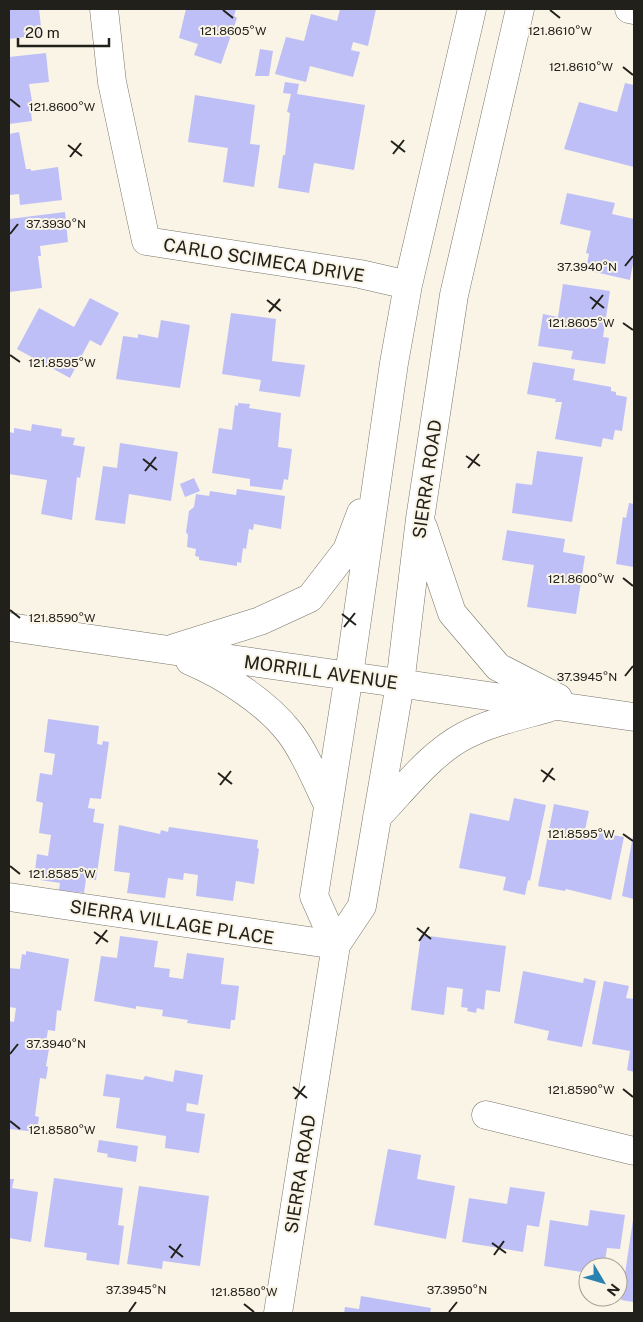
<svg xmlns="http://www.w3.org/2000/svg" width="643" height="1322" font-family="'Public Sans',sans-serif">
	<rect width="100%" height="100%" fill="#f9f4e6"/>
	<path fill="#bfbff8" d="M9,9h30l3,26 -33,4z
		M186,9h50l-2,7 3,2 -16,46 -27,-9 4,-11 -19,-6z
		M340,9h36l-8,37 -15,-4 -2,8 9,2 -7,25 -43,-11 -4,16 -31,-8 11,-37 18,4 7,-27 26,7z
		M260,49l13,2 -4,25h-14z
		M46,53l3,29 -20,2 5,28h-3l1,9 -23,3v-67z
		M285,82l14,2 -2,10 68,11 -11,65 -40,-7 -5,30 -31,-5 5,-33h2l5,-42 -3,-1 4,-18 -8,-1z
		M625,83l9,2v82l-70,-18 15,-47 38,10z
		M195,95l60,10 -5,39 10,1 -6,42 -31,-5 5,-34 -40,-6z
		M19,132l7,37h5v2l27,-4 4,33 -42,5 -1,-11 -10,1v-61z
		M567,193l48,10 -3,11 22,5v39l-4,22 -44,-10 3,-16 -3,-1 5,-22 -31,-7z
		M65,212l3,30 -28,4 1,10h-3l4,32 -33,4v-73z
		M563,284l47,7 -7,46 6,1 -4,26 -34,-5 2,-8 -35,-5 5,-32 15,3z
		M90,298l29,15 -18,33 -11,-6 -20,38 -53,-29 22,-41 35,19z
		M231,313l45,6 -4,42 33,4 -5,32 -41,-6 2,-11 -39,-6z
		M161,320l29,5 -10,63 -64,-9 7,-43 15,2v-4l20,4z
		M533,362l42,7 -2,11 38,7v4l5,1v3l11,2 -5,34 -7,-1 -2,10 -10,-2 -2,9 -46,-8 7,-37h-7l1,-3 -29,-5z
		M238,403l12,1 -1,4 32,5 -3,34 14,2 -4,31 -4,-1 -2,11 -32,-4v-7l-38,-6 7,-45 13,2 3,-25 3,1z
		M32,424l30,5 -1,7 14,2 -2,7 12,2 -5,31 -3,-1 -5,43 -31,-6 6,-34 -38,-6v-42l5,1v-5l17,3z
		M120,443l58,9 -7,49 -42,-7 -4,30 -30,-4 8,-54 14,2z
		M537,451l46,6 -11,65 -60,-9 4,-30 16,2z
		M194,478l6,13 -15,6 -5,-13z
		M237,489l48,7 -4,33 -27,-5 -1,6 -4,-1 -3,20 -3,-1 -2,15 -4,-1v4l-38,-6v-3l-4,-1 1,-7 -9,-2 1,-12 -2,-3 3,-21 5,-4 2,-13 13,2 1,-5 26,4z
		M629,503l5,1v63l-18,-3 7,-47 3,1z
		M507,530l58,9 -2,13 22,4 -9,58 -49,-7 7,-42 -32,-5z
		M48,719l51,7 -2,18 5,1 1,-4 6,1 -8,57 -11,-1 -2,10 7,1 -2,13 11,2 -8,56 -10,-1 -2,14 -25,-3 1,-7 -26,-4 3,-25 11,2 3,-21 -12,-2 4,-30 -7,-2 4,-28 12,2 3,-21 -11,-2z
		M514,798l32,7 -16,76 -2,-1 -3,15 -22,-5 3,-13 -47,-9 11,-55 39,8z
		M554,804l35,7 -4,19 39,7 -13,63 -45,-11 -1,2 -27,-5z
		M119,825l41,9 1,-4 7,2 1,-5 89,13 -1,8 2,1 -5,35 -18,-3 -3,20 -37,-5 2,-21 -14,-2 -1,7 -15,-2 -3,20 -38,-5 3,-20 -16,-2z
		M633,836h1v63l-12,-3z
		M421,935l85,11 -6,46 -14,-2 -2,20 -7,-2 -1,5 -9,-2 1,-3 -7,-1 2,-18 -16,-2 -3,28 -33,-5z
		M120,936l38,5 -4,26 16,2 -1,8 14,2 4,-26 37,5 -3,26 18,2 -4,34h-4l-1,9 -43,-6 1,-3 -26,-4 1,-6 -27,-4v3l-42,-8 7,-45 16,2z
		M26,951l43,8 -8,52 -4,-1 -2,21 -7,-1 -3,18 4,1 -3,17 2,1 -2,12 -6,-1 -5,38 4,1 -2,15 -28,-3v-108l5,1 2,-14 -7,-1v-39l11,1 2,-15 4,1z
		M523,971l60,12 1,-5 12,3 -14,66 -35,-7 2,-9 -35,-8z
		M604,981l25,5 -3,12 8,1v73l-7,-2 3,-19 -38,-7z
		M175,1070l28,5 -5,30 -11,-2 -1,8 19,3 -6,39 -34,-5 1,-12 -50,-8 4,-30 -17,-2 3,-22 37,6 2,-4 28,6z
		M99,1140l39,6 -2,16 -29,-5 1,-3 -11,-2z
		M388,1149l33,6 -4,24 38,7 -9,53 -72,-14z
		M54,1178l69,10 -5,37 6,1 -5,39 -33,-5 1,-7 -43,-6z
		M9,1179h5l-2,9 26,4 -7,50 -22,-4z
		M139,1186l70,10 -9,70 -37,-5 -1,8 -35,-5z
		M510,1187l35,5 -6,35 -12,-2 -4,27 -61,-10 7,-44 38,6z
		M590,1210l35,5 -5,34 -13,-1 -3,19h-16v6l-44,-7 6,-46 38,6z
		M633,1220h1v82l-13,-2z
		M361,1296l70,12 -1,5h-86l1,-6 14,2z"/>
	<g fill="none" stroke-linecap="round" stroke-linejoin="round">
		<defs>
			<path id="minor" d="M104,9l8,73 34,159 214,33 48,11
				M629,9l5,1
				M423,527l29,86 46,54 60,31
				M9,627l625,90
				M174,648l86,-27 50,-23 37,-48 14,-37
				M190,661c35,15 76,41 100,72 16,21 26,48 38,72
				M377,817c27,-28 53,-63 87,-81 27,-14 56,-20 84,-28
				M9,897l327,48
				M336,945l-22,-49 35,-221 45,-312 14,-78 64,-276
				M486,1115l148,36
				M278,1313l58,-368 26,-39 38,-222 20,-165 34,-224 66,-286"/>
		</defs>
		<use href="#minor" stroke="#787468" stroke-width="29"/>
		<use href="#minor" stroke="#fff" stroke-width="28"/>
	</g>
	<path fill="none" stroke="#22201b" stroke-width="2" d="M223,10l10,8M550,10l10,8M623,67l10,8M10,99l10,8M391,141l14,11M68,145l14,11M393,154l11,-14M70,157l11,-14M10,234l8,-10M625,266l8,-10M590,297l14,11M267,300l14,11M592,309l11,-14M269,312l11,-13M623,323l10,7M10,355l10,7M466,456l14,10M143,459l14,11M468,468l11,-14M145,471l11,-14M623,578l10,8M10,610l10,8M342,614l14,11M344,627l11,-14M625,676l8,-10M541,770l14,10M218,773l14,11M543,782l10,-14M220,785l11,-14M623,834l10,7M10,866l10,8M417,928l14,11M94,932l14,10M419,941l10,-14M96,944l11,-14M10,1054l8,-10M293,1087l14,11M623,1089l10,8M295,1099l10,-13M10,1121l10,8M492,1243l14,10M169,1246l14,11M494,1255l10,-14M171,1258l10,-14M244,1304l10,8M129,1312l7,-10M449,1312l8,-10"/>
	<g text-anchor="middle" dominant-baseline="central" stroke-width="4" stroke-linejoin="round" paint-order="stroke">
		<g font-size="18" fill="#22201b" stroke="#f9f4e6">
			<text transform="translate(264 260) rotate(9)">CARLO SCIMECA DRIVE</text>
			<text transform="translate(427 479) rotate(-82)">SIERRA ROAD</text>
			<text transform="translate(321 672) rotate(8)">MORRILL AVENUE</text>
			<text transform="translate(172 922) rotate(9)">SIERRA VILLAGE PLACE</text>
			<text transform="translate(300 1174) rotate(-81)">SIERRA ROAD</text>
		</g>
	</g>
	<g font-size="12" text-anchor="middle" fill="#22201b" stroke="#f9f4e6" stroke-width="4" stroke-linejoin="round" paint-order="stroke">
		<text x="233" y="35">121.8605°W</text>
		<text x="560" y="35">121.8610°W</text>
		<text x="581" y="71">121.8610°W</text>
		<text x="62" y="111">121.8600°W</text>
		<text x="56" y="228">37.3930°N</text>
		<text x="587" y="271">37.3940°N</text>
		<text x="581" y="327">121.8605°W</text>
		<text x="62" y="367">121.8595°W</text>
		<text x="581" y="583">121.8600°W</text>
		<text x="62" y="622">121.8590°W</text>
		<text x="587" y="681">37.3945°N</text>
		<text x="581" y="838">121.8595°W</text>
		<text x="62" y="878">121.8585°W</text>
		<text x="56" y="1048">37.3940°N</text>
		<text x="581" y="1094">121.8590°W</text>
		<text x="62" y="1134">121.8580°W</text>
		<text x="136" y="1294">37.3945°N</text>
		<text x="457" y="1294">37.3950°N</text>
		<text x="244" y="1296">121.8580°W</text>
	</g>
	<rect width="643" height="1322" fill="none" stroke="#22201b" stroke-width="20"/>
	<g transform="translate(603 1282) rotate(128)"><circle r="24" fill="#f9f4e6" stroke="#a39f95"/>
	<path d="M0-4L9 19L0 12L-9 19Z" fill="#2a82b1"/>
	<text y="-8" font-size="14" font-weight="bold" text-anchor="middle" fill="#22201b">N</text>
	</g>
	<path d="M18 38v8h91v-8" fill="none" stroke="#22201b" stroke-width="2.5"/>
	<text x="25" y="38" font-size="15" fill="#22201b" stroke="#f9f4e6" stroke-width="4" paint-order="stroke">20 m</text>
</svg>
